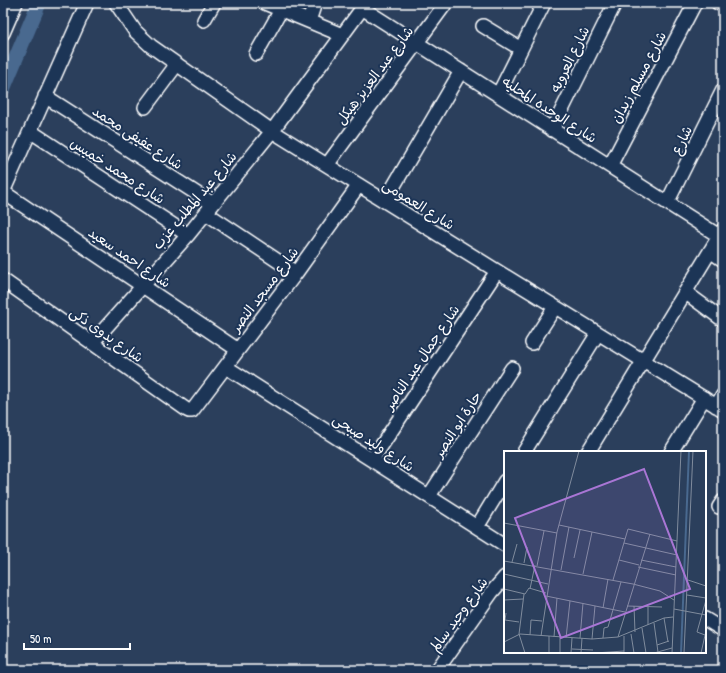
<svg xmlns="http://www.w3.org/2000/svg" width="726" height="673" font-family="'Patrick Hand','Playpen Sans Arabic',sans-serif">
	<rect width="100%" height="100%" fill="#2b3f5c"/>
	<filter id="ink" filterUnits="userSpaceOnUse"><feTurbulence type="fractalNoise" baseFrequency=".025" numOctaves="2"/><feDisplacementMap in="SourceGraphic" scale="8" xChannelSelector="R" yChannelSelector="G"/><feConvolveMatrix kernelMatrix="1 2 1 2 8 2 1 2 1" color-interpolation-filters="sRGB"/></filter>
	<g filter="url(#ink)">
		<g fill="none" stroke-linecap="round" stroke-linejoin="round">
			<path stroke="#49698f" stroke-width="15" d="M3,89l36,-86"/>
			<defs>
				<path id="street" d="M116,3l19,28 16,15 121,85 225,140 226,139
					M265,3l77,32
					M718,3l5,2
					M362,8l357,228
					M204,20l10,-17
					M309,21l6,-18
					M483,26l38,23
					M3,33l13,-30
					M256,54l25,-44
					M498,95l46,-92
					M45,96l168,108
					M145,107l32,-43
					M552,130l63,-127
					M30,131l158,104
					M327,165l119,-162
					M610,166l85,-163
					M3,192l235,158
					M3,192l84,-189
					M385,201l76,-130
					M667,203l56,-113
					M206,213l90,60
					M710,251l13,9
					M3,280l184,130 2,1h3l104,-138 63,-88
					M685,292l38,28
					M92,343l96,-108 84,-104 94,-128
					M532,343l23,-36
					M226,367l279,178
					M716,406l7,-11
					M524,452l74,-119
					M588,452l135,-222
					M671,452l33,-54
					M372,460l125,-189
					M429,496l83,-128
					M719,507l4,-6
					M477,527l28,-46
					M705,619l18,11
					M437,670l55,-78 13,-15"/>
			</defs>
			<use href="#street" stroke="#fff" stroke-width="16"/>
			<use href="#street" stroke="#1d3557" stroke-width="13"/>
		</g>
	</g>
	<g text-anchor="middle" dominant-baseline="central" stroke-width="4" stroke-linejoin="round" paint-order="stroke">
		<g font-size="14" fill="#fff" stroke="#1d3557">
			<text transform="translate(569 59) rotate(-64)">شارع العروبه</text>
			<text transform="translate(374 75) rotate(-53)">شارع عبد العزيز هيكل</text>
			<text transform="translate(638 77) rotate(-62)">شارع مسلم زيدان</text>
			<text transform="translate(550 109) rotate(33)">شارع الوحده المحليه</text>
			<text transform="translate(138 137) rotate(33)">شارع عفيفى محمد</text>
			<text transform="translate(681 140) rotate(-64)">شارع</text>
			<text transform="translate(118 170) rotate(33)">شارع محمد خميس</text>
			<text transform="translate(194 200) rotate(-50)">شارع عبد المطلب عزب</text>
			<text transform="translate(419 204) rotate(32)">شارع العمومى</text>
			<text transform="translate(130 257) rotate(34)">شارع احمد سعيد</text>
			<text transform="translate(264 289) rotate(-53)">شارع مسجد النصر</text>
			<text transform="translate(107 334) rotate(35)">شارع بدوى ذكى</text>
			<text transform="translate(421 357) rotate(-56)">شارع جمال عبد الناصر</text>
			<text transform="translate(457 424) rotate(-57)">حارة ابو النصر</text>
			<text transform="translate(374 442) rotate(33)">شارع وليد صبحى</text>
			<text transform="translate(458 614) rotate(-54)">شارع وحيد سالم</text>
		</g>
	</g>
	<g transform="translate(504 451)">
		<rect width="202" height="202" fill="#2b3f5c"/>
		<path fill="none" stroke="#49698f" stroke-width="2" d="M177,202l8,-202"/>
		<path fill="none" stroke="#808c9d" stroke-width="1" d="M0,72l53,10M55,74l66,14M120,92l53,12M70,107l6,-28M115,109l20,5M137,109l35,7M0,110l129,23 27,7 14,9M8,111l5,-18M20,112l3,-16M33,115l7,-35M134,116l38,8M57,119l8,-43M0,123l44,10M79,123l9,-42M109,129l15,-51 49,12M184,129l18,6M0,138l21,5 4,-6 17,5M26,138l5,-24M20,143l-5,40 6,19M183,144l19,3M42,145l79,16M0,149l19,-1M123,155l35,1M130,155l1,26M144,155v19M99,157l5,-29M170,158l32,6M2,162l-1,7 14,2M160,167l4,24M150,172l4,29M138,177l4,25M127,183l3,19M26,184l1,-15 11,1M201,184l-8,-3 9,-32M37,185l16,-104 22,-81M45,185v17M50,186l3,-39M114,186l32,-103M62,187l4,-37M76,187l3,-35M99,187l1,-10 4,-1 13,-45M88,188l3,-33M0,191l16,-8 72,5 26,-2 46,-19 9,-1M153,194l12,-4M68,198l21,1M56,202v-16M67,202l1,-15M77,202l1,-15M91,202l29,-2M120,202v-17M150,202l18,-5M168,202l9,-202M180,202l9,-202M197,202l5,-22"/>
		<path fill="#a976d5" fill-opacity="0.15" stroke="#a976d5" stroke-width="2" d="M140,18l46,120 -129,49 -46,-120z"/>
		<rect width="202" height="202" fill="none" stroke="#fff" stroke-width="2"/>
	</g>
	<rect width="726" height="673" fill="none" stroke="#1d3557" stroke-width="16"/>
	<rect x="8" y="8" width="710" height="657" fill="none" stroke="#fff" stroke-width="1.5" filter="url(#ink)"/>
	<path d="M24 643v6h106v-6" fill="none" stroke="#ffffff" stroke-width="2"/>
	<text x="30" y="643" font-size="12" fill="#ffffff" stroke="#1d3557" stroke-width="3" paint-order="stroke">50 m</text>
</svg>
